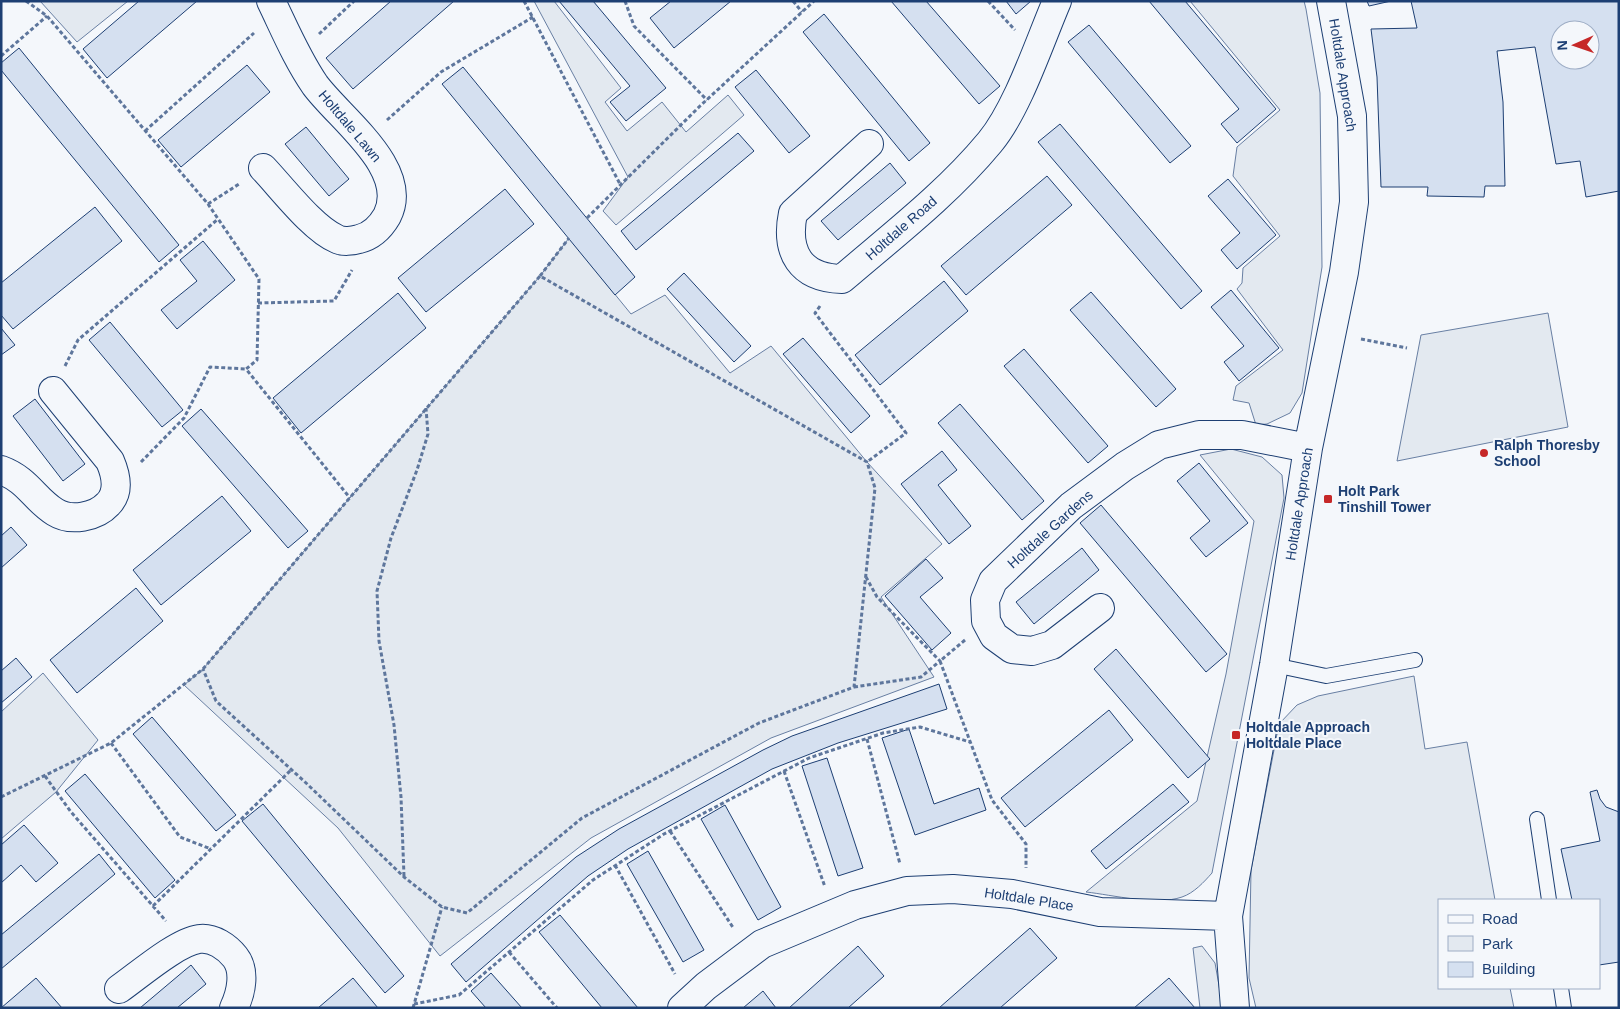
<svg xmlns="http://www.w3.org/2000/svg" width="1620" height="1009" font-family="Arial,sans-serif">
	<rect width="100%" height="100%" fill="#f4f7fb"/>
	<path fill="#e3e9f0" stroke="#687fa3" d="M40,1h88l-51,41z
		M534,1h20l67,87 -16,14 22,29 35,-29 24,30 42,-37 16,20 -128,110 -13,-14 25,-34z
		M1190,1h114l2,8 14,84 2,174 -20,126 -12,20 -23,11 -11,1 -7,-22 -16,-3 3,-14 47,-36 -46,-61 5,-6 1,-15 37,-32 -47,-60 4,-29 43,-37z
		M569,238l62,76 34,-19 65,78 41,-27 96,116 75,82 -61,53 53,80 -163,61 -180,100 -151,118 -102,-128 -154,-143 19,-16 337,-393z
		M1548,313l20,114 -171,34 24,-126z
		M1231,449l31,8 20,18 2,23 -72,375c-8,9 -18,20 -30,24 -26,9 -69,-2 -96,-5l111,-91 29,-127 28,-153 -54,-66z
		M43,673l55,67 -42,52 -55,47v-127z
		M1414,676l11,73 42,-7 28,158h-56v88h71l4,20h-258l-7,-30 2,-108 28,-146 18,-19 21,-9z
		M1202,946l13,17 8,45h-23l-7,-60z"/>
	<path fill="#d5e0f0" stroke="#1d3f73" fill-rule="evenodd" d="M139,1h58l-90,77 -24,-29z
		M391,1h63l-101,88 -27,-31z
		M559,1h34l73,87 -40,33 -16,-19 20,-16z
		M671,1h60l-57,47 -24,-30z
		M891,1h35l74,85 -21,18z
		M1006,1h25l-15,13z
		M1149,1h36l91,108 -39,34 -16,-19 18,-15z
		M1367,1h24l-22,5z
		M1411,1h208v190l-33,6 -6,-36 -24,3 -21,-117 -38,4 6,51 2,84h-20l-1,11 -57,-1 1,-9h-47l-4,-110 -6,-48 46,-1zM1560,30h30v30h-30z
		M824,14l106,129 -21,18 -106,-129z
		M1089,25l102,121 -21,17 -102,-121z
		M19,48l160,197 -20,17 -158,-192v-7z
		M247,65l23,27 -89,75 -23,-27z
		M463,67l172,210 -20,18 -173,-211z
		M756,70l54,66 -21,17 -54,-66z
		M1060,124l142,167 -21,18 -143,-167z
		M306,127l43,52 -20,17 -44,-52z
		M738,133l16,18 -118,99 -15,-19z
		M890,163l16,20 -68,57 -17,-19z
		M1047,176l25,29 -106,90 -25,-29z
		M1228,179l48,56 -39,34 -16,-19 19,-17 -32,-37z
		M505,189l29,35 -108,88 -28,-34z
		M95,207l27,34 -109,88 -12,-14v-32z
		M203,241l32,39 -58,49 -16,-19 36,-29 -17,-21z
		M684,273l67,73 -17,16 -67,-73z
		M944,281l24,30 -88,74 -25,-30z
		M1231,290l48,58 -40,33 -15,-19 20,-16 -33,-39z
		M1091,292l85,97 -20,18 -86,-97z
		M398,293l28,35 -125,105 -28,-35z
		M110,322l73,88 -21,17 -73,-87z
		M1,328l14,17 -14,10z
		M803,338l67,78 -19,17 -68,-79z
		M1024,349l84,97 -20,17 -84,-97z
		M35,399l50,65 -22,17 -50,-65z
		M960,404l84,97 -22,19 -84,-97z
		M201,409l107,122 -20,17 -106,-122z
		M942,451l15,19 -19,15 33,41 -22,18 -48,-60z
		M1199,463l49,60 -42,34 -16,-19 20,-17 -33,-40z
		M222,496l29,35 -90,74 -28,-35z
		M1101,505l126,149 -21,18 -126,-149z
		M11,527l16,18 -26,23v-32z
		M1082,548l17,22 -65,54 -18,-22z
		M926,559l17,19 -23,19 31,36 -19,17 -47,-54z
		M136,588l27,33 -86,72 -27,-33z
		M1116,649l94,110 -22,19 -94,-109z
		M16,658l16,19 -31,26v-32z
		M939,684l8,25 -109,34 -66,26 -144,80 -40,27 -122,106 -15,-18 125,-107 43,-28 144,-79 29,-14z
		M1109,710l24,30 -108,87 -24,-29z
		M152,717l84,98 -20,16 -83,-97z
		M909,729l25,75 45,-16 7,22 -71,25 -33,-97z
		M827,758l36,110 -25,8 -36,-110z
		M85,774l90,106 -20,18 -90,-107z
		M1173,784l16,18 -83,67 -15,-18z
		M1597,790l3,9 6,8 13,5v150l-20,3v-65h-27l-11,-51 39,-8 -10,-49z
		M263,804l141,172 -19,17 -143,-172z
		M725,805l56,102 -23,13 -57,-101z
		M24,825l34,38 -22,19 -15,-17 -20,18v-38z
		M648,851l56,99 -21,12 -56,-98z
		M99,854l16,20 -114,95v-34z
		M560,915l78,93h-36l-63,-76z
		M1030,928l27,30 -57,50h-61z
		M858,946l26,30 -36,32h-59z
		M191,965l15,19 -29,24h-37z
		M491,973l31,35h-36l-15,-17z
		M36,978l26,30h-61z
		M353,978l25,30h-60z
		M1169,978l26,30h-61z
		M763,991l13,17h-33z"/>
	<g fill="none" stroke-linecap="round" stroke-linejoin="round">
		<defs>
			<path id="lane" d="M1274,665l52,11 89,-16
				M1537,819l12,81
				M1561,988l3,20"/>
			<path id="street" d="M869,144l-76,69c-8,39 7,65 49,66 50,-43 105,-85 148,-137 28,-34 49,-99 67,-141
				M263,168c19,20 50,61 74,71 5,3 16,2 22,0 13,-3 21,-11 28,-23 24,-47 -47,-97 -72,-131 -18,-26 -30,-55 -44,-84
				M1,470c27,10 33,29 54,42 16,10 41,5 53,-8 12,-12 8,-29 2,-43l-57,-70
				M1100,608l-48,37 -20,6 -20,-2 -18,-13 -8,-15 -1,-21 8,-19 78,-75 54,-40 34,-21 40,-10h43l66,13
				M119,989c20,-14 58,-47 80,-50 14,-2 28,8 36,18 11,14 6,36 -1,51
				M682,1008l24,-22 56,-42 93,-39 52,-14 46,-2 59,5 88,18 128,4
				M1235,1008l-7,-92 46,-251 34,-217 36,-176 10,-70 -2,-86 -21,-115"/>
		</defs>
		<use href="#lane" stroke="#1d3f73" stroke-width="16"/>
		<use href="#street" stroke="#1d3f73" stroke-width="30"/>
		<path stroke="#5e769c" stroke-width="3" stroke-dasharray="4 2.5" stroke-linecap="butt" d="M26,1l21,15 161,188 51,75 -2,81 -11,9 104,129
			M524,1l96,183
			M625,1l9,25 73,74
			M793,1l9,11
			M988,1l27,29
			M319,34l35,-33
			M1,56l46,-40
			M387,120l54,-48 92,-55
			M145,131l109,-98
			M208,204l31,-20
			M587,218l113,-112 114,-105
			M540,276l29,-38
			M258,303l76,-2 18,-31
			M820,306l-5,7 91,120 -39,29
			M1361,339l46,9
			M65,366l13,-26 140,-121
			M141,462l43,-44 26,-51 36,2
			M965,640l-25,21 52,139 34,44v24
			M854,687l67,-10 19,-16 -63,-64 -11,-20
			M867,739l33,125
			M111,743l69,94 31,12
			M784,771l41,116
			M45,776l26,36 95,109
			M1,797l110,-54 92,-74 337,-393 327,186 8,26 -21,199 -95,36 -177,95 -115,95 -25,-6 -38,-30 -99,-95 -89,-81 -13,-32
			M670,831l64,98
			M615,865l60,109
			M404,876l-3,-79 -7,-72 -15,-84 -2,-50 14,-53 26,-68 11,-36 -2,-26
			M153,906l138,-136
			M509,952l48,56
			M414,1004l45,-9 134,-115 71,-46 145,-76 74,-25 37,-6 50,15
			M413,1008l29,-101"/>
		<use href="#lane" stroke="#f4f7fb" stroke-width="14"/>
		<use href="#street" stroke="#f4f7fb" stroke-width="28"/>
	</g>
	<g fill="#c62828" stroke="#f4f7fb" stroke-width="2">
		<circle cx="1484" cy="453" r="5"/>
		<rect x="1323" y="494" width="10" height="10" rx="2.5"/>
		<rect x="1231" y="730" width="10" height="10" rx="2.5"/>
	</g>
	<g text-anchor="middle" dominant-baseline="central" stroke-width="4" stroke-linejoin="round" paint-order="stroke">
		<g font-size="14" fill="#1d3f73" stroke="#f4f7fb">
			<text transform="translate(1343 75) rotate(81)">Holtdale Approach</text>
			<text transform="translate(350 126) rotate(50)">Holtdale Lawn</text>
			<text transform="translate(901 228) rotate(-41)">Holtdale Road</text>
			<text transform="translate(1299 504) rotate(-81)">Holtdale Approach</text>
			<text transform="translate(1050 529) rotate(-42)">Holtdale Gardens</text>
			<text transform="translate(1029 899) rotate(9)">Holtdale Place</text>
		</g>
		<g font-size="14" font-weight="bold" fill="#1d3f73" stroke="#f4f7fb" text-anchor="start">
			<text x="1494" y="445">Ralph Thoresby<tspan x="1494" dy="16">School</tspan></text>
			<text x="1338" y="491">Holt Park<tspan x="1338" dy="16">Tinshill Tower</tspan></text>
			<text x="1246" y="727">Holtdale Approach<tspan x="1246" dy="16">Holtdale Place</tspan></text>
		</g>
	</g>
	<rect width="1620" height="1009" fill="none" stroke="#1d3f73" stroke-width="5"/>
	<rect x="1438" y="899" width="162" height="90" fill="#f4f7fb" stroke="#9eadc5"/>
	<rect x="1448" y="915" width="25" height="8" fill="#f4f7fb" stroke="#9eadc5"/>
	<text x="1482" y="924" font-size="15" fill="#1d3f73">Road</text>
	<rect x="1448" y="936" width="25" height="15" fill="#e3e9f0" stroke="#9eadc5"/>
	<text x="1482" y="949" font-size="15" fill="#1d3f73">Park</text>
	<rect x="1448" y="962" width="25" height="15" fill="#d5e0f0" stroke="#9eadc5"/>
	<text x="1482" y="974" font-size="15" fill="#1d3f73">Building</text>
	<g transform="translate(1575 45) rotate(268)"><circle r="24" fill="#f4f7fb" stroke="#9eadc5"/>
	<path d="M0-4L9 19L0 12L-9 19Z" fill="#c62828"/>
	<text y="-8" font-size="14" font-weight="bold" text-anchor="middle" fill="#1d3f73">N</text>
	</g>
</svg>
